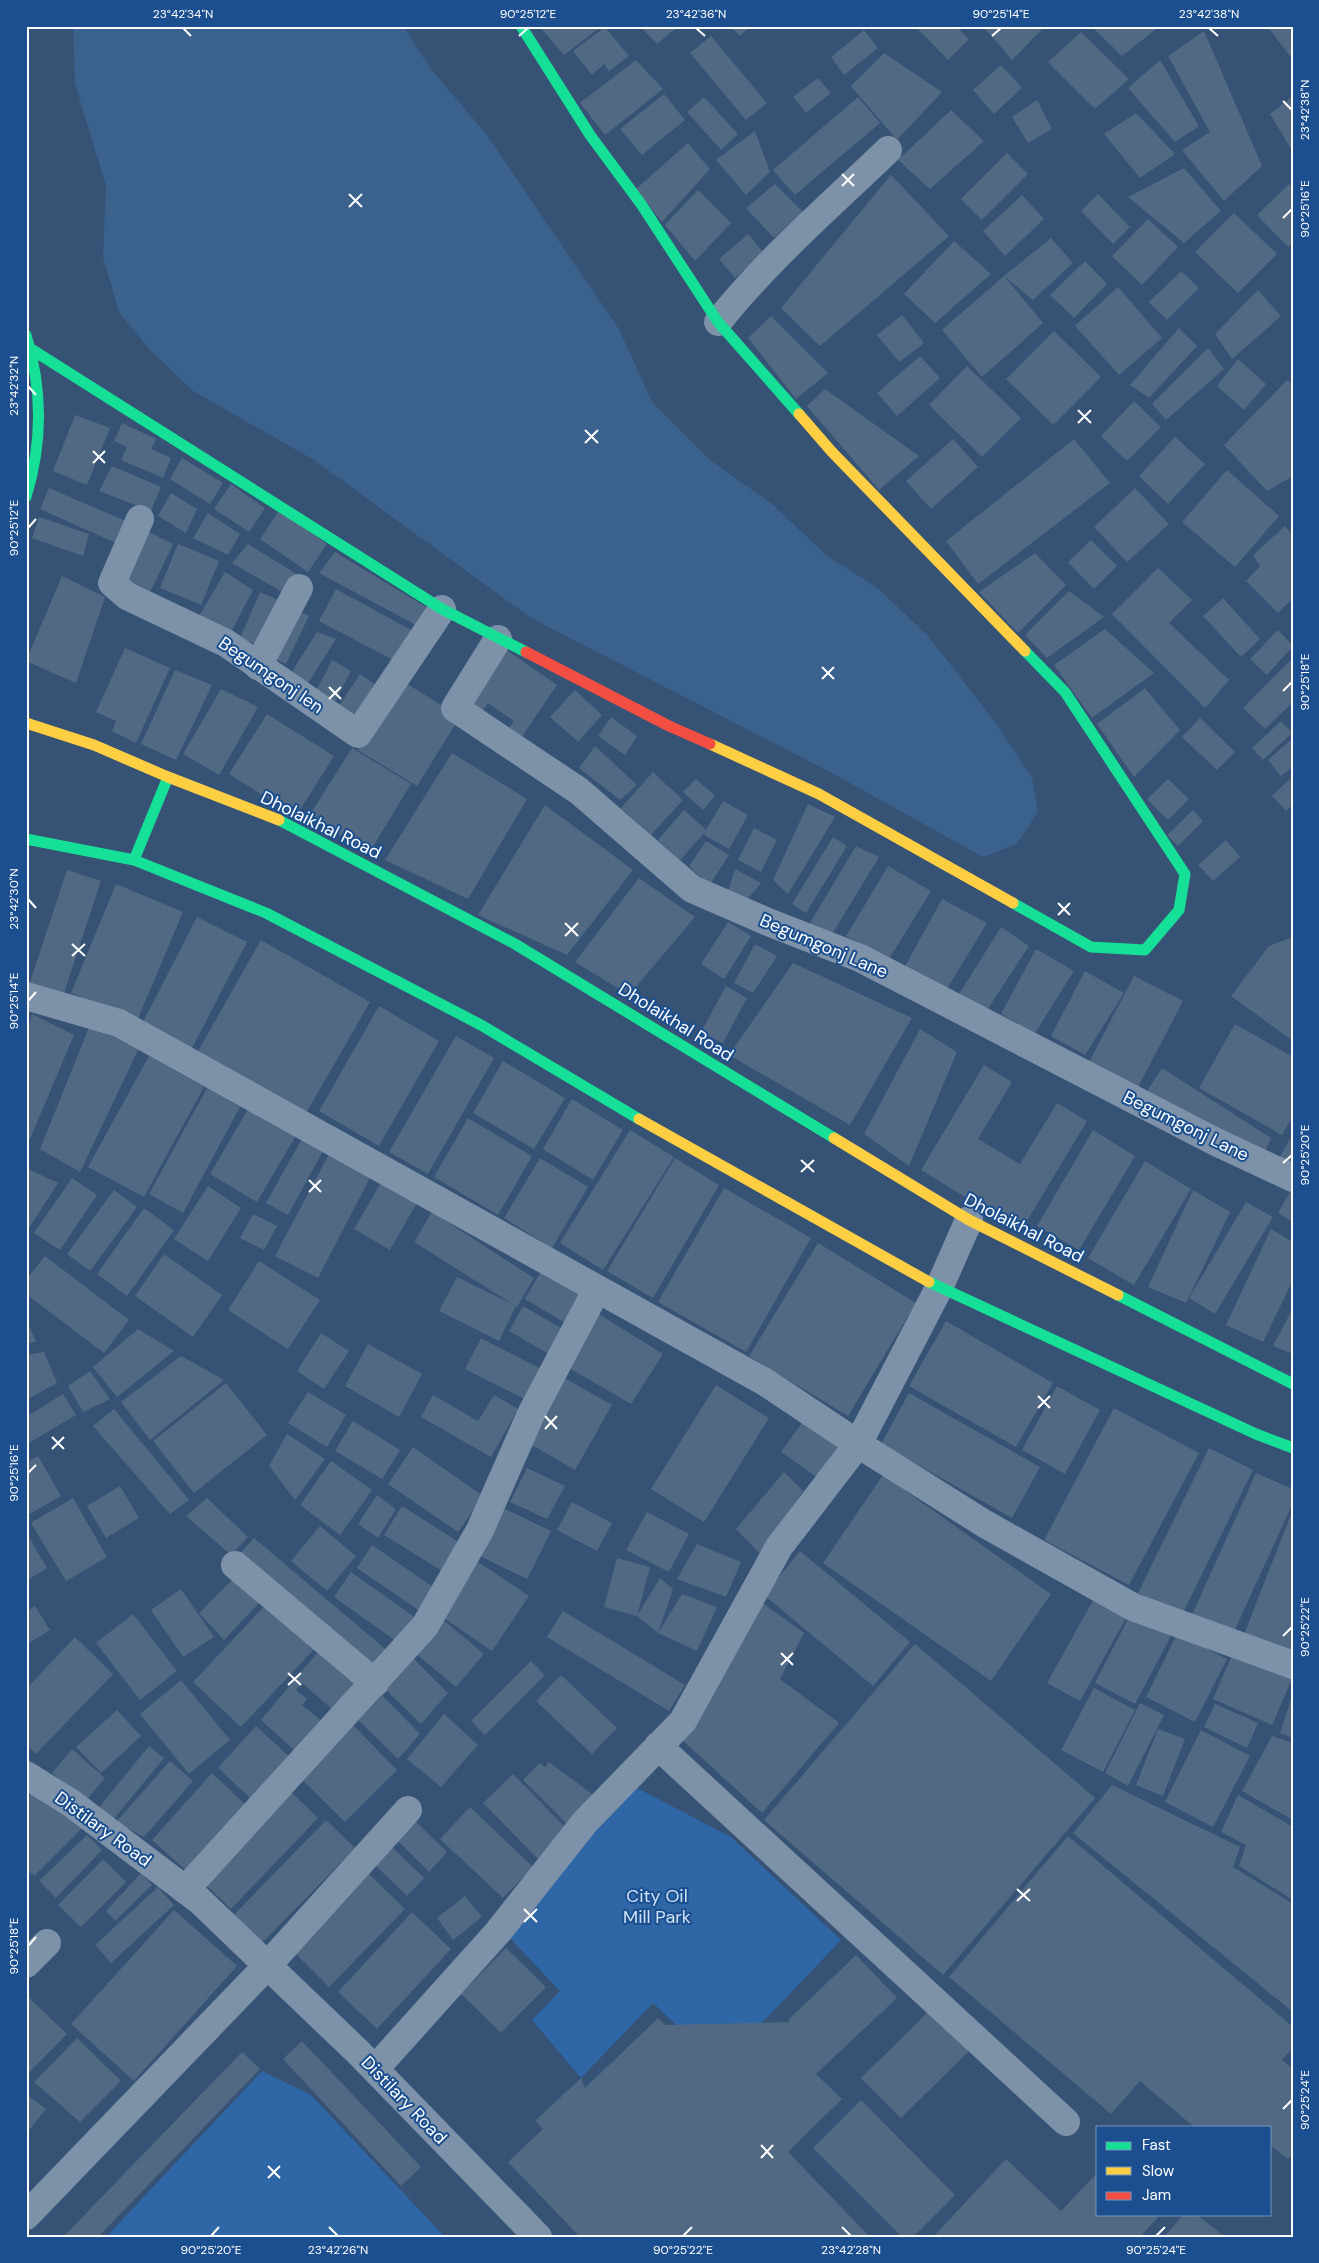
<svg xmlns="http://www.w3.org/2000/svg" width="1319" height="2263" font-family="'DM Sans',sans-serif">
	<rect width="100%" height="100%" fill="#365274"/>
	<path fill="#2f66a5" d="M637,1788l94,49 110,103 -121,127 -67,-64 -72,75 -49,-58 28,-29 -52,-55 56,-72z
		M262,2071l49,24 134,142h-339z"/>
	<path fill="#3b618d" d="M73,26h330l28,43 56,66 133,196 32,71 58,58 62,44 54,51 53,34 49,47 65,83 39,59 6,34 -21,32 -34,13 -153,-85 -299,-154 -217,-158 -121,-69 -45,-43 -29,-36 -16,-55 3,-71 -31,-102z"/>
	<path fill="#526984" d="M539,26h63l-38,29z
		M640,26h39l-22,18z
		M730,26h21l-11,10z
		M915,26h41l13,13 -21,21z
		M983,26h62l-33,34z
		M1091,26h69l-38,30z
		M1267,26h26v28l-3,2z
		M605,27l24,29 -20,15 -5,-7 -12,11 -19,-24z
		M864,30l14,18 -34,27 -13,-18z
		M1204,31l58,135 -38,35 -42,-51 28,-18 -42,-76z
		M1081,32l48,47 -34,30 -47,-47z
		M711,36l56,67 -21,17 -56,-67z
		M884,53l58,39 -45,48 -46,-54z
		M636,60l27,29 -58,46 -25,-32z
		M1160,60l39,66 -24,16 -47,-54z
		M1001,65l21,23 -28,26 -21,-24z
		M818,78l13,15 -25,20 -13,-16z
		M664,94l21,26 -43,35 -22,-26z
		M1293,96v56l-23,-38z
		M704,97l34,37 -17,16 -34,-38z
		M858,97l22,26 -85,72 -22,-25z
		M1037,100l15,29 -24,14 -16,-26z
		M951,110l33,31 -54,48 -32,-29z
		M1136,113l39,41 -35,24 -36,-44z
		M755,131l15,41 -24,23 -30,-35z
		M688,143l22,26 -48,53 -26,-33z
		M1007,153l21,21 -46,46 -21,-21z
		M1184,168l37,43 -37,32 -56,-46z
		M891,175l58,61 -129,110 -39,-38z
		M775,184l28,28 -29,26 -28,-30z
		M1289,184l4,4v54l-5,5 -31,-32z
		M698,190l33,33 -36,38 -30,-36z
		M1098,194l32,33 -17,17 -32,-33z
		M1022,195l22,24 -39,37 -22,-25z
		M1234,213l43,41 -39,39 -43,-41z
		M1148,219l30,28 -36,38 -30,-29z
		M748,234l16,19 -29,25 -16,-19z
		M1051,238l22,25 -40,37 -29,-24z
		M954,241l37,33 -56,49 -31,-29z
		M1085,261l22,23 -33,34 -24,-23z
		M1181,271l18,17 -32,32 -18,-18z
		M1004,276l39,47 -61,54 -40,-47z
		M1118,287l44,51 -43,37 -44,-49z
		M1258,290l23,26 -49,43 -17,-25z
		M902,315l22,28 -25,19 -22,-27z
		M771,316l57,57 -32,26 -48,-61z
		M1179,328l18,18 -48,52 -19,-13z
		M1054,331l47,46 -48,48 -47,-46z
		M1208,348l16,21 -58,51 -14,-16z
		M920,356l20,22 -43,38 -20,-23z
		M1238,359l28,25 -22,26 -27,-24z
		M967,366l54,52 -39,39 -53,-52z
		M1287,380l6,5v91l-26,15 -43,-46z
		M825,389l94,67 -40,34 -72,-84z
		M1134,401l27,26 -34,34 -26,-25z
		M75,415l35,13 -23,57 -34,-14z
		M122,423l34,16 -5,10 20,9 -8,20 -42,-18 6,-13 -13,-6z
		M1175,437l30,27 -37,40 -29,-28z
		M953,439l25,28 -47,42 -25,-28z
		M1074,439l36,44 -132,101 -32,-43z
		M182,458l41,25 -13,21 -40,-25z
		M112,466l49,21 -10,24 -52,-20z
		M1227,470l52,46 -44,51 -53,-45z
		M231,484l34,24 -16,24 -35,-23z
		M49,488l79,34 -10,22 -78,-35z
		M1135,488l34,36 -42,38 -33,-35z
		M171,493l26,16 -11,24 -28,-17z
		M279,511l48,33 -19,28 -48,-33z
		M208,513l32,21 -12,21 -35,-17z
		M39,517l50,17 -6,22 -51,-18z
		M1285,526l8,10v62l-15,15 -32,-32 14,-15 -7,-11z
		M145,530l28,14 -25,53 -30,-16z
		M1091,540l26,26 -23,23 -26,-27z
		M178,544l41,17 -18,44 -41,-17z
		M248,544l55,34 -14,18 -57,-33z
		M335,552l91,55 -10,18 -97,-52z
		M1035,553l31,32 -48,48 -39,-41z
		M1158,568l34,32 -23,23 60,57 -24,28 -93,-94z
		M225,572l28,18 -24,46 -31,-18z
		M62,576l43,21 -29,86 -50,-22z
		M336,589l75,41 -16,31 -76,-40z
		M1069,591l35,26 -57,41 -22,-23z
		M260,592l21,9 -20,46 -21,-9z
		M1223,598l37,41 -19,18 -38,-41z
		M294,609l15,7 -23,48 -15,-7z
		M1105,629l49,44 -62,45 -38,-53z
		M1278,630l15,16 -26,29 -17,-16z
		M317,632l19,7 -29,46 -19,-7z
		M125,648l45,20 -34,75 -24,-12 4,-10 -20,-9z
		M505,649l52,36 -36,53 -13,-8 6,-9 -26,-18 -6,9 -14,-9z
		M332,660l19,11 -19,36 -19,-10z
		M1291,660l2,2v40l-28,27 -22,-21z
		M175,670l37,15 -36,75 -35,-16z
		M360,674l18,13 -22,33 -19,-11z
		M401,680l59,37 -43,69 -59,-36z
		M1145,688l35,42 -46,47 -37,-53z
		M221,689l37,18 -39,68 -36,-21z
		M575,690l27,25 -24,27 -28,-25z
		M267,714l67,42 -38,60 -67,-42z
		M611,717l26,19 -12,19 -27,-19z
		M1200,718l35,34 -18,18 -35,-33z
		M1281,721l11,12 -29,27 -11,-12z
		M1293,738v28l-12,10 -13,-16z
		M595,746l42,39 -17,15 -41,-32z
		M352,748l59,36 -42,69 -60,-37z
		M452,753l75,46 -59,100 -83,-39z
		M653,772l30,28 -32,35 -30,-27z
		M1293,776v28l-7,7 -14,-15z
		M696,779l19,17 -12,14 -20,-18z
		M1168,779l21,20 -21,21 -21,-21z
		M723,801l25,14 -19,34 -25,-14 2,-4 -26,29 -22,-20 26,-30 22,20z
		M808,804l27,13 -47,77 -15,-14z
		M545,805l88,65 -66,85 -89,-40z
		M1193,810l10,11 -25,25 -11,-11z
		M754,828l23,12 -16,32 -23,-12z
		M833,837l14,9 -41,67 -14,-9z
		M1226,840l14,17 -27,24 -15,-16z
		M706,841l23,14 -20,31 -20,-20z
		M856,846l23,11 -48,79 -24,-8z
		M888,866l43,25 -42,68 -43,-23z
		M735,869l26,14 -15,18 -18,-9z
		M67,870l34,11 -38,115 -34,-11z
		M639,878l56,39 -66,78 -54,-33z
		M116,884l67,28 -46,109 -66,-28z
		M942,899l45,24 -42,69 -41,-24z
		M197,917l50,25 -56,108 -49,-26z
		M728,922l23,14 -27,43 -23,-15z
		M1001,927l28,19 -44,67 -29,-14z
		M1293,937v104l-62,-45 38,-50z
		M261,940l109,62 -65,113 -108,-62z
		M755,944l22,12 -24,37 -19,-10z
		M1036,949l38,22 -39,62 -34,-19z
		M793,963l119,55 -62,107 -121,-70z
		M1085,971l39,22 -39,62 -34,-19z
		M1134,976l49,25 -47,90 -49,-25z
		M726,986l21,12 -24,45 -22,-11z
		M379,1006l60,35 -60,105 -60,-35z
		M32,1014l42,21 -44,104 -4,-1v-104z
		M1235,1024l58,33v59l-11,19 -83,-47z
		M90,1025l50,21 -60,126 -40,-23z
		M920,1029l37,23 -48,114 -45,-32z
		M456,1036l38,22 -66,116 -39,-22z
		M149,1056l55,31 -60,110 -56,-30z
		M503,1061l62,37 -31,51 -61,-36z
		M984,1065l28,17 -34,57 42,25 37,-61 30,18 -66,110 -100,-61z
		M1162,1068l109,70 -9,20 -118,-62z
		M207,1088l33,19 -57,106 -34,-19z
		M572,1099l51,31 -30,50 -50,-31z
		M251,1104l47,28 -41,70 -47,-28z
		M468,1118l64,38 -34,59 -64,-38z
		M630,1130l44,27 -71,113 -43,-27z
		M1093,1130l42,26 -56,94 -42,-24z
		M1293,1134v32l-15,-6z
		M303,1137l21,12 -36,66 -22,-12z
		M331,1150l42,22 -55,106 -43,-22z
		M540,1158l48,29 -36,61 -48,-30z
		M675,1158l44,27 -66,113 -46,-27z
		M1145,1161l46,28 -57,96 -46,-27z
		M26,1168l32,15 -31,48 -1,-1z
		M72,1178l25,17 -37,55 -26,-17z
		M383,1179l36,20 -29,51 -36,-21z
		M208,1186l33,22 -33,53 -34,-22z
		M1293,1187v35l-15,-9z
		M724,1188l87,50 -65,114 -88,-50z
		M114,1190l23,17 -47,64 -23,-17z
		M1193,1190l37,22 -44,91 -38,-16z
		M1246,1202l27,15 -58,97 -26,-16z
		M144,1208l30,22 -47,66 -30,-22z
		M432,1212l102,66 -17,29 -103,-65z
		M253,1214l24,12 -13,24 -24,-12z
		M1271,1229l22,13v38l-30,62 -37,-17z
		M818,1243l98,60 -68,113 -99,-60z
		M164,1254l58,41 -29,42 -58,-41z
		M45,1256l84,64 -25,33 -78,-59v-14z
		M259,1261l61,39 -32,49 -60,-39z
		M543,1268l42,25 -18,31 -42,-25z
		M457,1277l59,29 -17,35 -60,-30z
		M523,1306l45,26 -14,25 -45,-26z
		M1293,1308v46l-20,-8z
		M597,1313l66,41 -32,50 -62,-36z
		M26,1319l10,23 -10,1z
		M946,1321l107,62 -37,64 -107,-61z
		M138,1329l36,22 -57,46 -24,-30z
		M321,1333l28,18 -25,38 -27,-18z
		M481,1338l62,32 -15,31 -63,-32z
		M368,1344l54,30 -23,43 -54,-31z
		M44,1352l13,31 -31,17v-45z
		M181,1356l43,24 -74,60 -29,-38z
		M90,1371l20,28 -27,13 -15,-26z
		M561,1376l51,29 -37,65 -50,-29z
		M226,1383l41,52 -73,58 -41,-52z
		M716,1385l53,33 -65,104 -53,-33z
		M1057,1386l43,24 -35,64 -43,-24z
		M308,1392l38,23 -19,32 -39,-24z
		M909,1393l131,74 -28,51 -131,-74z
		M63,1394l13,21 -49,29 -1,-27z
		M433,1395l45,26 16,-26 24,14 -27,48 -70,-40z
		M1114,1408l85,45 -70,132 -85,-45z
		M114,1409l75,91 -19,14 -77,-88z
		M353,1421l47,29 -18,29 -47,-28z
		M802,1423l38,23 -22,32 -37,-26z
		M287,1434l38,25 -30,41 -26,-34z
		M413,1447l70,49 -25,36 -70,-48z
		M1209,1448l44,22 -71,145 -44,-22z
		M38,1456l23,40 -35,20v-53z
		M331,1461l41,29 -32,45 -40,-30z
		M527,1468l38,18 -18,33 -37,-17z
		M784,1472l19,19 -42,64 -25,-26z
		M1256,1473l37,16v14l-61,133 -41,-19z
		M883,1475l168,119 -60,87 -168,-118z
		M120,1486l19,32 -33,20 -19,-32z
		M377,1495l19,14 -18,29 -20,-14z
		M73,1498l34,59 -41,24 -35,-58z
		M207,1498l41,39 -17,18 -45,-39z
		M572,1502l40,21 -15,28 -40,-21z
		M402,1506l63,40 -18,28 -63,-39z
		M499,1506l52,25 -24,48 -51,-25z
		M1293,1509v148l-50,-20z
		M647,1512l42,22 -20,38 -43,-22z
		M320,1526l36,30 -29,35 -36,-30z
		M28,1536l19,32 -21,13v-44z
		M254,1538l136,115 -17,20 -136,-116z
		M697,1544l44,18 -15,35 -49,-18z
		M372,1545l67,46 -15,23 -67,-46z
		M800,1551l110,91 -37,44 -109,-91z
		M617,1558l33,9 -13,49 23,-38 13,11 -15,44 -21,-17 -33,-9z
		M475,1560l54,36 -37,55 -54,-37z
		M351,1572l69,49 -17,25 -69,-49z
		M237,1575l25,25 -38,40 -25,-27z
		M181,1589l33,48 -31,20 -32,-47z
		M682,1594l35,13 -20,44 -39,-18z
		M1096,1595l33,18 -49,88 -33,-18z
		M270,1600l48,45 -77,82 -48,-45z
		M760,1601l44,32 -24,46 59,44 -77,90 -81,-74z
		M35,1606l15,24 -24,15v-33z
		M563,1611l122,74 -16,26 -122,-74z
		M1131,1613l41,21 -37,70 -40,-21z
		M133,1614l44,57 -37,29 -44,-57z
		M441,1618l43,36 -28,33 -42,-35z
		M1177,1634l50,25 -32,63 -49,-25z
		M75,1637l38,37 -77,80 -10,-10v-55z
		M915,1644l180,154 -152,177 -179,-155z
		M323,1646l39,36 -29,28 -31,-27 -6,7 11,9 -5,6 21,17 -28,29 -34,-31z
		M1233,1653l59,26 -20,46 -59,-26z
		M412,1657l36,36 -27,31 -38,-37z
		M531,1661l14,14 -60,60 -14,-14z
		M561,1675l56,53 -25,26 -56,-53z
		M181,1680l49,60 -41,34 -49,-60z
		M1094,1688l41,22 -32,62 -42,-22z
		M379,1692l41,42 -22,25 -43,-42z
		M1293,1693v45l-13,-5z
		M1140,1703l24,12 -36,71 -23,-13z
		M1215,1704l43,19 -11,25 -43,-21z
		M117,1710l24,26 -40,37 -25,-26z
		M444,1714l34,31 -37,42 -34,-28z
		M350,1722l47,48 -52,52 -48,-47z
		M256,1726l35,32 -39,42 -34,-32z
		M1158,1729l27,10 -22,57 -27,-11z
		M1201,1730l49,26 -37,71 -48,-25z
		M1272,1736l21,7v77l-51,-29z
		M149,1746l15,12 -52,63 -16,-10z
		M72,1749l33,29 -20,24 -33,-29z
		M170,1761l23,20 -49,56 -28,-15z
		M549,1762l47,35 -24,32 -49,-49 17,-17 5,4z
		M212,1773l38,36 -60,65 -38,-34z
		M513,1774l57,58 -30,29 -57,-58z
		M1112,1785l128,62 -7,20 60,37v108l-220,-179z
		M32,1792l51,35 -49,49 -8,-8v-66z
		M291,1792l27,26 -87,91 -27,-26z
		M1238,1795l55,32v73l-54,-34 7,-21 -25,-13z
		M470,1807l63,60 -30,31 -63,-59z
		M326,1820l29,28 -94,96 -28,-28z
		M416,1822l31,30 -18,20 -31,-31z
		M87,1835l15,15 -46,48 -17,-17z
		M1068,1836l225,191v20l-11,13 11,9v84l-5,6 -18,-14v-18h-76l-54,-46 -29,33 -162,-137z
		M391,1846l33,32 -17,18 -33,-32z
		M103,1859l23,23 -45,45 -23,-22z
		M367,1872l38,37 -76,78 -37,-37z
		M141,1873l11,12 -37,36 -9,-10z
		M158,1887l16,18 -63,58 -16,-18z
		M465,1896l17,21 -29,23 -16,-22z
		M174,1910l63,56 -103,115 -63,-57z
		M412,1912l39,37 -74,80 -39,-37z
		M506,1948l40,39 -45,46 -40,-39z
		M856,1955l41,43 -81,76 26,25 -54,53 82,85h-290l-72,-75 35,-33 -8,-8 46,-43 4,10 73,-70 8,7 124,-3 -2,-2z
		M26,1995l41,39 -41,42z
		M932,2008l40,40 -71,70 -40,-40z
		M77,2038l44,43 -41,41 -46,-40z
		M302,2041l119,126 -20,19 -118,-127z
		M242,2052l18,17 -162,168h-35z
		M26,2094l20,15 -20,25z
		M861,2100l94,95 -42,42h-11l-89,-89z
		M1006,2159l55,52 37,-39v42h63l-21,23h-207z
		M1184,2214h12l29,23h-61z"/>
	<g fill="none" stroke-linecap="round" stroke-linejoin="round">
		<path stroke="#7d92a8" stroke-width="28" d="M718,322c50,-63 112,-116 170,-172
			M140,519l-28,64 15,13 99,47 132,91 84,-125
			M498,639l-43,69 124,83 113,98 76,33 92,36 356,184 77,36
			M258,666l41,-78
			M26,996l93,27 646,359 93,62 127,80 148,83 160,58
			M235,1565l140,118
			M658,1746l408,376
			M26,1775l45,28 128,97 160,153 179,184
			M185,1890l240,-264 55,-96 51,-116 66,-125
			M26,1964l21,-21
			M375,2069l123,-137 87,-110 98,-101 96,-174 79,-103 81,-156 30,-68
			M26,2216l240,-249 142,-157"/>
		<path stroke="#16e098" stroke-width="11" d="M521,26l69,109 51,69 77,118 81,92
			M26,335c17,55 17,107 0,162
			M31,349l411,260 84,43
			M279,820l236,124 319,194
			M26,839l108,21 132,53 215,112 158,94
			M134,860l34,-83
			M1013,903l78,44 54,3 34,-40 6,-36 -120,-182 -40,-41
			M929,1282l327,152 37,14
			M1118,1295l175,89"/>
		<path stroke="#ffcf43" stroke-width="11" d="M799,414l33,38 193,199
			M26,723l68,22 74,32 111,43
			M710,744l109,50 194,109
			M639,1119l290,163
			M834,1138l135,82 149,75"/>
		<path stroke="#f24e42" stroke-width="11" d="M526,652l143,74 41,18"/>
	</g>
	<path fill="none" stroke="#fff" stroke-width="2" d="M183,28l8,8M696,28l9,8M1209,28l9,8M519,36l9,-8M992,36l9,-8M1283,101l9,9M842,174l12,12M842,186l12,-12M349,194l13,13M349,207l13,-13M1283,218l9,-9M28,386l8,9M1078,410l13,13M1078,423l13,-13M585,430l13,13M585,443l13,-13M93,451l12,12M93,463l12,-12M28,528l8,-9M822,667l12,12M822,679l12,-12M329,687l12,12M1283,691l9,-9M329,699l12,-12M28,899l8,9M1058,903l12,12M1058,915l12,-12M565,923l13,13M565,936l13,-13M72,944l13,12M72,956l13,-12M28,1001l8,-9M801,1160l13,12M1283,1163l9,-8M801,1172l13,-12M309,1180l12,12M309,1192l12,-12M1038,1396l12,12M1038,1408l12,-12M545,1416l12,13M545,1429l12,-13M52,1437l12,12M52,1449l12,-12M28,1473l8,-8M1283,1636l9,-9M781,1653l12,12M781,1665l12,-12M288,1673l13,12M288,1685l13,-12M1017,1889l13,12M1017,1901l13,-12M524,1909l13,13M524,1922l13,-13M28,1946l8,-9M1283,2109l9,-9M761,2145l12,13M761,2158l12,-13M268,2166l12,12M268,2178l12,-12M329,2227l9,9M842,2227l9,9M211,2236l8,-9M683,2236l9,-9M1156,2236l9,-9"/>
	<g text-anchor="middle" dominant-baseline="central" stroke-width="4" stroke-linejoin="round" paint-order="stroke">
		<g font-size="18" fill="#fff" stroke="#1b4f8f">
			<text transform="translate(271 675) rotate(34)">Begumgonj len</text>
			<text transform="translate(321 825) rotate(26)">Dholaikhal Road</text>
			<text transform="translate(824 946) rotate(23)">Begumgonj Lane</text>
			<text transform="translate(676 1022) rotate(32)">Dholaikhal Road</text>
			<text transform="translate(1186 1126) rotate(26)">Begumgonj Lane</text>
			<text transform="translate(1024 1228) rotate(27)">Dholaikhal Road</text>
			<text transform="translate(103 1829) rotate(36)">Distilary Road</text>
			<text transform="translate(404 2100) rotate(46)">Distilary Road</text>
		</g>
		<g font-size="18" fill="#cfe3fa" stroke="#1b4f8f">
			<text x="657" y="1896">City Oil<tspan x="657" dy="21">Mill Park</tspan></text>
		</g>
	</g>
	<rect width="1319" height="2263" fill="none" stroke="#1b4f8f" stroke-width="55"/>
	<rect x="1096" y="2126" width="175" height="90" fill="#1b4f8f" stroke="#7695bc"/>
	<rect x="1106" y="2142" width="25" height="8" fill="#16e098" stroke="#7695bc"/>
	<text x="1142" y="2150" font-size="15" fill="#ffffff">Fast</text>
	<rect x="1106" y="2167" width="25" height="8" fill="#ffcf43" stroke="#7695bc"/>
	<text x="1142" y="2176" font-size="15" fill="#ffffff">Slow</text>
	<rect x="1106" y="2192" width="25" height="8" fill="#f24e42" stroke="#7695bc"/>
	<text x="1142" y="2200" font-size="15" fill="#ffffff">Jam</text>
	<rect x="28" y="28" width="1264" height="2208" fill="none" stroke="#fff" stroke-width="2"/>
	<g font-size="12" text-anchor="middle" fill="#fff">
		<text x="183" y="18">23°42'34"N</text>
		<text x="528" y="18">90°25'12"E</text>
		<text x="696" y="18">23°42'36"N</text>
		<text x="1001" y="18">90°25'14"E</text>
		<text x="1209" y="18">23°42'38"N</text>
		<text transform="translate(1305 110) rotate(-90)" y="4">23°42'38"N</text>
		<text transform="translate(1305 209) rotate(-90)" y="4">90°25'16"E</text>
		<text transform="translate(14 386) rotate(-90)" y="4">23°42'32"N</text>
		<text transform="translate(14 528) rotate(-90)" y="4">90°25'12"E</text>
		<text transform="translate(1305 682) rotate(-90)" y="4">90°25'18"E</text>
		<text transform="translate(14 899) rotate(-90)" y="4">23°42'30"N</text>
		<text transform="translate(14 1001) rotate(-90)" y="4">90°25'14"E</text>
		<text transform="translate(1305 1155) rotate(-90)" y="4">90°25'20"E</text>
		<text transform="translate(14 1473) rotate(-90)" y="4">90°25'16"E</text>
		<text transform="translate(1305 1627) rotate(-90)" y="4">90°25'22"E</text>
		<text transform="translate(14 1946) rotate(-90)" y="4">90°25'18"E</text>
		<text transform="translate(1305 2100) rotate(-90)" y="4">90°25'24"E</text>
		<text x="211" y="2254">90°25'20"E</text>
		<text x="338" y="2254">23°42'26"N</text>
		<text x="683" y="2254">90°25'22"E</text>
		<text x="851" y="2254">23°42'28"N</text>
		<text x="1156" y="2254">90°25'24"E</text>
	</g>
</svg>
